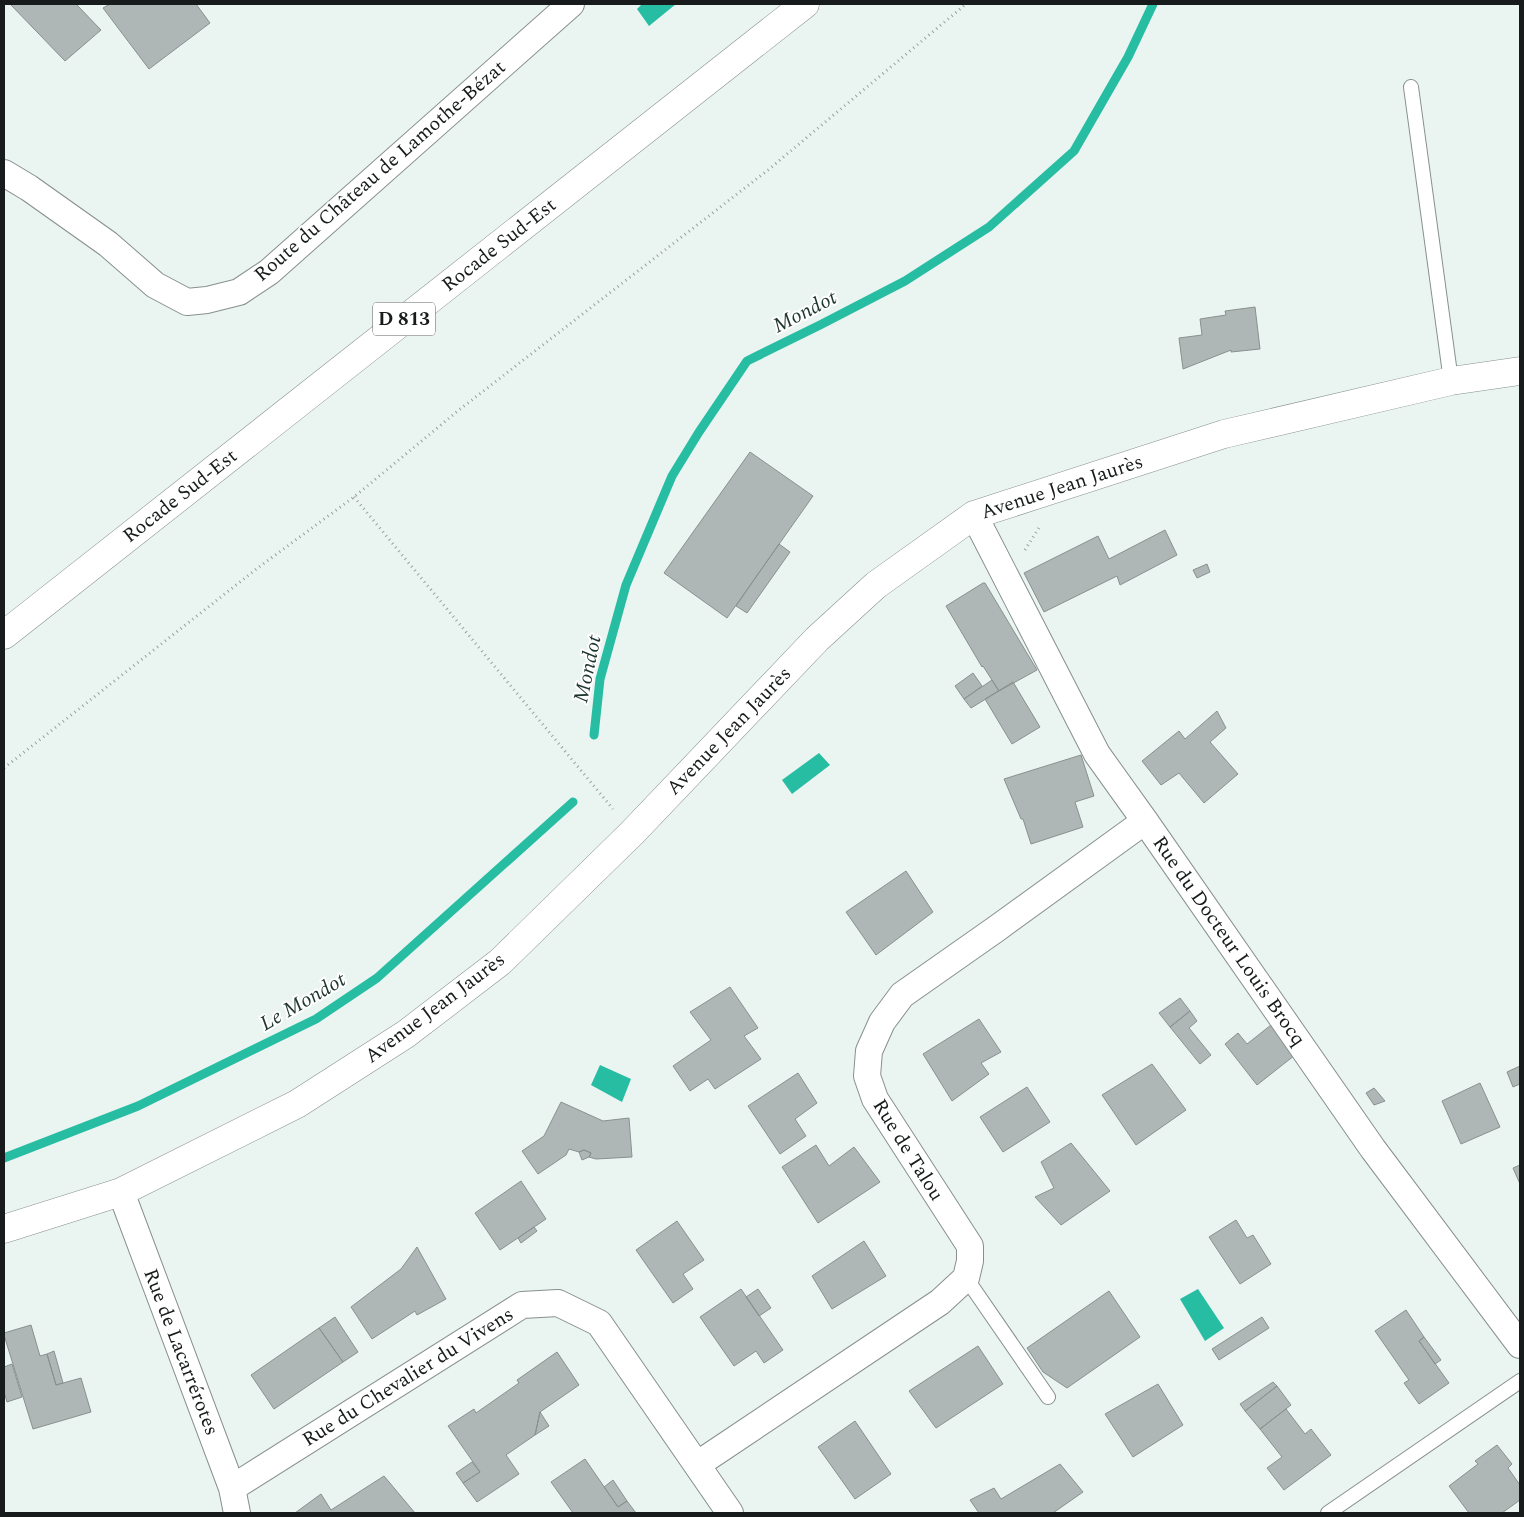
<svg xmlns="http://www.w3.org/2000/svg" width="1524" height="1517" font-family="Spectral,serif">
	<rect width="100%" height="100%" fill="#eaf4f1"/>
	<path fill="#27bda3" d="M642,4h34l-27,22 -12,-17z
		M819,753l11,12 -38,29 -10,-14z
		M600,1065l31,14 -9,23 -31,-17z
		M1198,1289l26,39 -19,13 -25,-42z"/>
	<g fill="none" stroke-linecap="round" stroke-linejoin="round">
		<path stroke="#27bda3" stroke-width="9" d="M594,735l6,-56 26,-94 46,-109 27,-44 48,-71 73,-36 85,-44 84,-54 85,-76 54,-94 25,-53
			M4,1158l134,-52 178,-87 61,-41 196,-176"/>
	</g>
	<path fill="#aeb7b5" stroke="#89918f" d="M10,4h66l25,26 -36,31z
		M110,4h86l14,19 -61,46 -46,-61z
		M1255,307l5,42 -29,3v-2l-48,19 -4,-31 23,-3 -2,-16 26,-4 -1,-4z
		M750,452l63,44 -86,122 -63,-45z
		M1165,530l12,25 -57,30 -3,-9 -73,36 -20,-39 74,-37 11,23z
		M779,544l11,8 -43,61 -11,-7z
		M1207,564l3,8 -13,6 -4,-8z
		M983,583h2l52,87 -38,21 -16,-25 -1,1 -36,-61z
		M973,673l9,13 -18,13 -9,-13z
		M992,680l7,11 -28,17 -7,-9z
		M1013,682l27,45 -28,17 -27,-45z
		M1217,711l9,17 -16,14 28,32 -34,29 -25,-30 -18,12 -19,-24 37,-30 6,8z
		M1081,755l13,41 -19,6 8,25 -52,17 -8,-25h-2l-17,-40z
		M906,871l27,41 -57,43 -30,-43z
		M730,987l28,41 -14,8 17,23 -46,30 -7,-10 -18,12 -17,-25 38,-26 -21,-28z
		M1180,998l10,13 -20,16 -11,-14z
		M1190,1011l7,10 -8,7 22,27 -11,9 -30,-37z
		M979,1019l22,33 -20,11 8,11 -37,27 -29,-47z
		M1271,1025l24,30 -38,30 -32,-41 13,-11 9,11z
		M1152,1064l34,46 -50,35 -34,-50z
		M1520,1066v18l-7,3 -6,-15z
		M798,1073l19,30 -22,16 11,17 -26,18 -32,-48z
		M1480,1083l20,44 -39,17 -19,-43z
		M1027,1087l23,35 -47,30 -23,-35z
		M1374,1088l11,13 -11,4 -8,-12z
		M561,1102l42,19 26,-3 3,39 -36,2 -7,-2 2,-4 -7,-3 -5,2 -10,-3 -3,6 -28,19 -16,-23 22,-15z
		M1071,1143l39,48 -49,34 -26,-28 19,-9 -13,-26z
		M816,1145l13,21 25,-19 26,35 -62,41 -36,-56z
		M584,1150l7,3 -2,4 -7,3 -3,-8z
		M1520,1165v19l-7,-16z
		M521,1181l25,38 -46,31 -25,-37z
		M1236,1220l11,18 6,-3 18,29 -31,20 -31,-47z
		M677,1221l27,39 -21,14 10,15 -20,14 -37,-53z
		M534,1227l3,4 -16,12 -3,-5z
		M864,1241l22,35 -54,33 -20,-33z
		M417,1247l29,52 -29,16 -2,-4 -43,28 -21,-32 50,-38z
		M741,1289l42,61 -19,13 -8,-12 -22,15 -34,-49z
		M758,1289l13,19 -12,8 -13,-19z
		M1109,1291l31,46 -73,51 -24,-16 -16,-24z
		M1406,1310l18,27 -5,4 30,42 -30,21 -15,-21 5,-3 -34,-49z
		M335,1317l23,35 -15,10 -24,-34z
		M1262,1317l7,11 -50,32 -7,-11z
		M31,1325l9,31 7,-2 9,31 25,-7 10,34 -58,17 -29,-94v-2z
		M319,1328l24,34 -69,47 -23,-34z
		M1424,1337l17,23 -6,4 -16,-23z
		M978,1346l25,38 -67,44 -27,-37z
		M54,1351l9,32 -7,2 -9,-31z
		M557,1352l22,33 -39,27 -5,23 -29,20 13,19 -42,28 -14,-19 17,-11 -32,-46 26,-17 2,4 43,-30 -2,-3z
		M12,1364l10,33 -15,5 -3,-10v-25z
		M1273,1382l4,4 -32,25 -5,-7z
		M1158,1384l25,41 -50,32 -28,-43z
		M1277,1386l14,19 -31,24 -15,-18z
		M1286,1409l19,25 6,-5 20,26 -47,35 -17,-22 15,-11 -22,-28z
		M540,1412l9,14 -14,9z
		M855,1421l36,53 -36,25 -37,-52z
		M1497,1445l15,19 -4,4 12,17v15l-18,13h-33l-20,-27 29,-22 -3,-3z
		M585,1459l33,48 9,-6 9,12h-63l-22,-31z
		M472,1462l8,10 -17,11 -7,-10z
		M1060,1464l23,28 -30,21h-74l-9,-13 24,-12 7,11z
		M384,1476l31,37h-120l26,-19 10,16z
		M613,1480l14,21 -9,6 -14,-20z"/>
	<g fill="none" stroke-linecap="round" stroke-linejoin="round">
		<defs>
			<path id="service" d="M1411,87l40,294
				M966,1278l82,119
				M1328,1513l192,-132"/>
			<path id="minor" d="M4,173l25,15 79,56 47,41 32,17 20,-2 32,-8 30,-20 302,-268
				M974,515l123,239 48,67 228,328 147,196
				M121,1192l111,296 5,25
				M698,1464l242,-162 26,-24 4,-17v-15l-95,-147 -8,-23 2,-25 13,-29 20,-27 94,-66 149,-108
				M232,1488l290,-183 36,-2 41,20 131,190"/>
			<path id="tertiary" d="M4,1229l117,-37 176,-88 109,-70 94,-72 132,-129 185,-194 59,-54 98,-70 250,-81 227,-53 69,-10"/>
			<path id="primary" d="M4,635l801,-631"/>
		</defs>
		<use href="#service" stroke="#87908d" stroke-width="16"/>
		<use href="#minor" stroke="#87908d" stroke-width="28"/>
		<use href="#tertiary" stroke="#87908d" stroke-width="29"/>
		<use href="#primary" stroke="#87908d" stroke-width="29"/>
		<path stroke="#99a19f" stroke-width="3" stroke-dasharray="1 4" stroke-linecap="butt" d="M354,497l259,312
			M1025,550l15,-24
			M4,768l255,-201 95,-70 105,-87 309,-240 198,-166"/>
		<use href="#service" stroke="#fff" stroke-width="14"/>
		<use href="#minor" stroke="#fff" stroke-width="26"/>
		<use href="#tertiary" stroke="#fff" stroke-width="28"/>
		<use href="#primary" stroke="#fff" stroke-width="28"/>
	</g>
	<g text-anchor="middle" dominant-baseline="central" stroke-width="4" stroke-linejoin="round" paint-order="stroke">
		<rect fill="#fff" stroke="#5d5f5f" stroke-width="1" x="373" y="302.5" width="62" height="33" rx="4"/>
		<g font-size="19" font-weight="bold" fill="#181b1b">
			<text x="404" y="319">D 813</text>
		</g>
		<g font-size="20" fill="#181b1b" stroke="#fff">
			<text transform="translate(380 171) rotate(-41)">Route du Château de Lamothe-Bézat</text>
			<text transform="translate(499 245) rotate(-38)">Rocade Sud-Est</text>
			<text transform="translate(1062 487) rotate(-18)">Avenue Jean Jaurès</text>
			<text transform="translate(180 496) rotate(-38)">Rocade Sud-Est</text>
			<text transform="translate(729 731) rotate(-46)">Avenue Jean Jaurès</text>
			<text transform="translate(1229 941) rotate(55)">Rue du Docteur Louis Brocq</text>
			<text transform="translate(435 1008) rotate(-37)">Avenue Jean Jaurès</text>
			<text transform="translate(908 1150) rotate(58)">Rue de Talou</text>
			<text transform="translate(181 1352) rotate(69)">Rue de Lacarrérotes</text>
			<text transform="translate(408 1377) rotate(-32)">Rue du Chevalier du Vivens</text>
		</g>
		<g font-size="21" font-style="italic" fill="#1e3630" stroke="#fff">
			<text transform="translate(805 312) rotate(-27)">Mondot</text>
			<text transform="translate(588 669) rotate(-78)">Mondot</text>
			<text transform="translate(303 1002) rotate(-30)">Le Mondot</text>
		</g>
	</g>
	<rect width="1524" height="1517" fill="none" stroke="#181b1b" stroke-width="10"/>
</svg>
